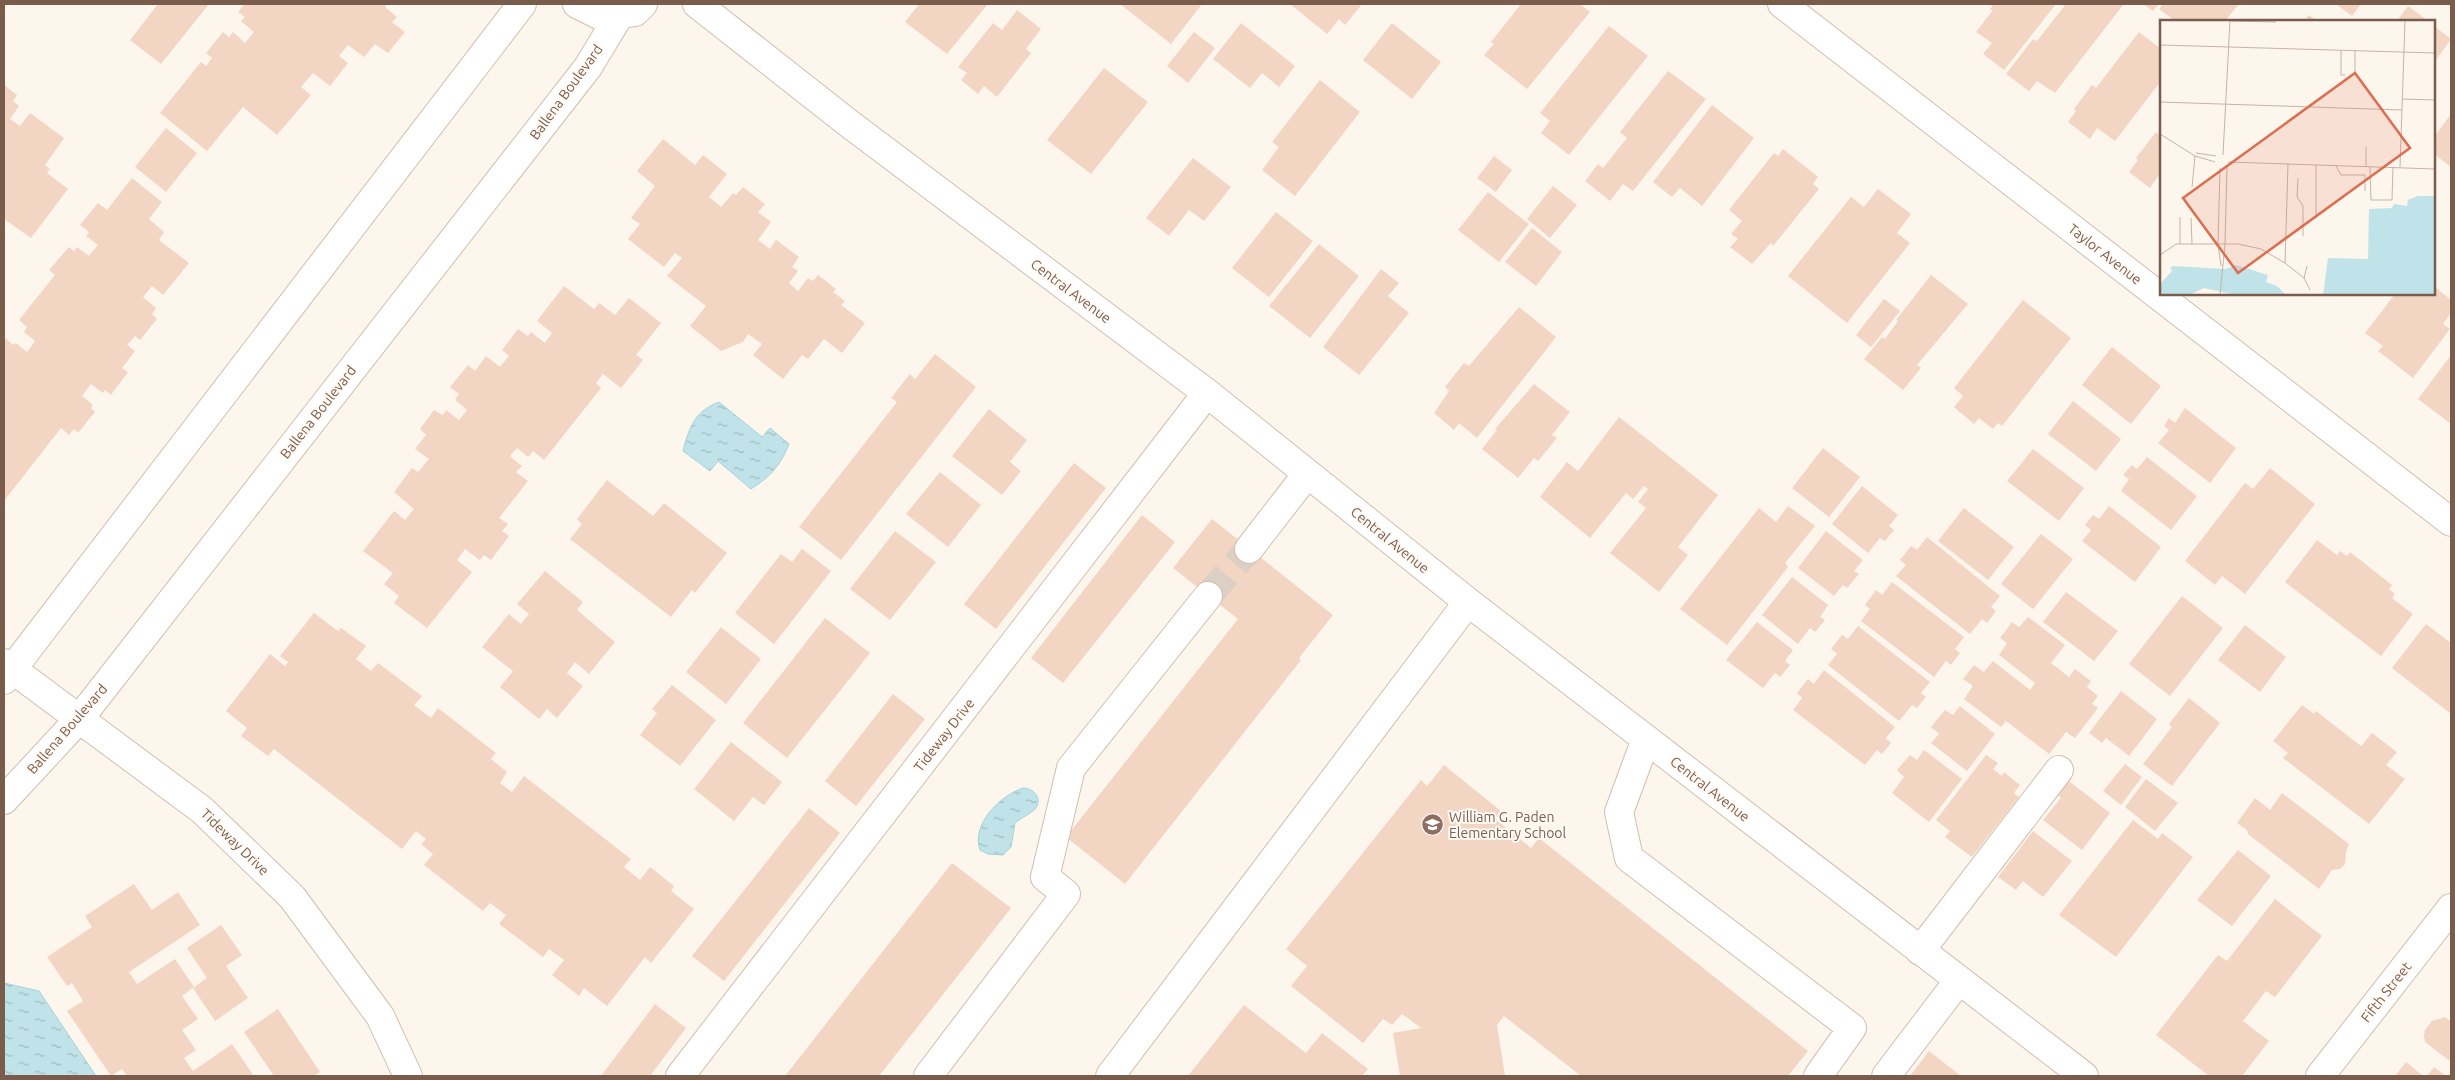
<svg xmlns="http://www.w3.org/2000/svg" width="2455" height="1080" font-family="Ubuntu,sans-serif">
	<defs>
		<pattern id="water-ripples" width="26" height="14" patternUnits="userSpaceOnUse" patternTransform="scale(1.25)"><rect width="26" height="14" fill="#bfe3e8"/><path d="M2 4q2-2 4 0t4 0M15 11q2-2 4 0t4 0" fill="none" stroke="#a0bbbe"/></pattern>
	</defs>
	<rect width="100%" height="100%" fill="#fdf6ec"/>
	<path fill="url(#water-ripples)" stroke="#a5d3da" d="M719,402l43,35 8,-9 19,16c-8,21 -19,33 -38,45l-33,-28 -8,10 -27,-20c6,-24 12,-40 36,-49z
		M1023,788c9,0 20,9 13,20 -4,5 -15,10 -21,15l-4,24 -8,8 -15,-1 -8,-4c-9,-25 19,-54 43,-62z
		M4,983l35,8 57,85h-92z"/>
	<path fill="#f3d5c3" d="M158,4h51l-48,60 -31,-24z
		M245,4h142l-2,3 12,10 -5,5 13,10 -17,21 -13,-9 -11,13 -16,-12 -9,11 9,7 -18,23 -17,-13 -12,14 10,8 -34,40 -34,-28 -36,44 -47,-38 41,-51 5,4 6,-8 -6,-5 17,-21 6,5 4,-5 12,11 9,-11 -13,-11 4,-4 -7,-5z
		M919,4h69l-41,50 -42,-32z
		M1120,4h82l-31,40z
		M1290,4h72l-17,21 -6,-6 -12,15z
		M1521,4h59l10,8 -63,77 -43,-34 10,-11 -3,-2z
		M1994,4h62l-52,66 -21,-16 9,-11 -16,-11 17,-22 -3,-1z
		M2066,4l57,1 -68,88 -18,-12 -8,10 -23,-17 27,-35 4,2z
		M2143,4h16l-6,7z
		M2163,4h76l-14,17h-50l-16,-12z
		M2336,4h25l-9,12z
		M2408,6l20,15h-31z
		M1017,10l24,19 -15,20 5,4 -34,44 -13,-11 -6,8 -17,-14 6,-7 -9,-6 35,-44 9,7z
		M2309,15l8,6h-13z
		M1241,23l54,43 -16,21 -17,-14 -12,15 -37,-29z
		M1392,23l49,39 -29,37 -49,-39z
		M1609,26l39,30 -79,99 -28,-22 9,-12 -10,-8z
		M2434,26l17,13 -17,24z
		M1194,32l21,16 -27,35 -21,-17z
		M2139,32l22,17v32l-46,60 -18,-13 -7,11 -22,-17 8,-11 -2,-2 18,-24 4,3z
		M1104,68l44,34 -57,72 -44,-34z
		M1668,71l38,28 -73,92 -10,-7 -13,17 -25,-20 13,-17 5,4 24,-30 -7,-6z
		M1320,80l40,32 -65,84 -33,-26 17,-23 -7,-5z
		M4,85l13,10 -4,6 6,5 -9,13 10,7 10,-13 34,25 -19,27 5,4 -3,4 21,16 -37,49 -27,-19z
		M1712,105l42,33 -52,68 -22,-18 -8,9 -19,-15z
		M2451,114v53l-17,-13v-17z
		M166,128l31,25 -31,39 -31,-25z
		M2156,132l3,3 2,-3v45l-2,-2 -9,13 -21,-16 9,-12 -2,-2z
		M663,139l32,26 8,-10 24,19 -18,23 12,10 12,-14 3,2 7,-8 22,17 -7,8 13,10 -13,18 12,9 6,-9 23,17 -7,10 6,4 -9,12 9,8 10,-13 5,3 5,-6 18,14 -3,3 12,9 -4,4 24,18 -23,30 -18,-14 -16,20 -6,-4 -19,24 -30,-24 9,-11 -14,-10 -5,8 -22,9 -31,-25 16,-20 -39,-30 15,-18 -7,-5 -11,14 -36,-28 12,-15 -9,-6 24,-32 -18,-15z
		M1783,149l35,28 -5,7 6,5 -46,57 -2,-3 -19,21 -22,-17 8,-8 -7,-5 11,-13 -13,-11 45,-57 4,3z
		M1494,156l18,14 -16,22 -19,-14z
		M1193,158l38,29 -27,34 -15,-11 -20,26 -23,-18z
		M132,178l30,24 -13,17 15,13 -5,8 30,23 -26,32 -11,-9 -9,11 13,11 -4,6 5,5 -17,21 -5,-4 -8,9 8,6 -13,17 6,4 -17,23 -6,-5 -2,3 -12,-9 -9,12 11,9 -2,3 4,4 -17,21 -4,-4 -5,6 -8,-7 -57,73v-164l9,8 3,-2 11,9 8,-11 -11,-9 3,-5 -8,-7 36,-45 -6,-5 20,-23 5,4 3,-4 12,9 9,-11 -12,-9 3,-4 -9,-7 18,-22 9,7z
		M1553,186l24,19 -27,33 -23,-19z
		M1878,189l33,25 -14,19 13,10 -63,80 -59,-47 63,-79 13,10z
		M1488,192l41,32 -30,38 -41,-32z
		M1276,212l37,29 -44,56 -37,-29z
		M1532,228l30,24 -26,34 -31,-24z
		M1319,244l40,32 -49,62 -41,-32z
		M1381,269l18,14 -11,13 21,17 -50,62 -36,-28z
		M1931,275l37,29 -51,61 4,3 -18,22 -39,-31 18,-22 3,2 13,-18 -2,-1z
		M564,286l30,23 5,-6 16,12 14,-17 32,25 -25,32 7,5 -22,28 -18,-14 -7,9 5,5 -57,72 -11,-9 -5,6 -11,-9 -7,8 12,10 -6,6 12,9 -29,37 9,6 -6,7 7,5 -18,24 -7,-5 -4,5 -15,-11 -8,11 15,12 -45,56 -33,-25 5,-7 -15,-12 9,-11 -30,-22 31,-40 11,9 9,-11 -20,-17 18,-24 6,4 11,-13 -14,-10 11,-14 -6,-6 14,-19 9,5 3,-5 13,10 8,-10 -12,-10 4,-6 -9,-7 18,-22 7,6 11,-15 14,11 9,-11 -7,-6 16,-21 10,7 3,-4 14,11 7,-10 -15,-12z
		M2434,286l17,14v13l-8,11 7,5 -37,49 -35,-27 5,-5 -18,-13 30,-39h39z
		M1884,299l16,12 -29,36 -15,-12z
		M2023,300l48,38 -69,88 -4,-3 -5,6 -14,-11 -5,6 -20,-17 9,-11 -9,-8z
		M1519,307l37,30 -79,101 -18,-15 -5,7 -20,-17 15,-22 -4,-4 19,-24 5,3z
		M2112,347l49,39 -30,38 -49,-39z
		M935,354l41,33 -135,173 -42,-33 98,-125 -6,-4 19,-24 5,5z
		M2451,355v69l-33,-25z
		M1534,384l36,28 -18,23 5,3 -19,23 -4,-3 -16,20 -36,-29 15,-19 -2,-1z
		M2073,401l48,38 -25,32 -48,-37z
		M2185,408l51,40 -26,35 -52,-40 11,-13 -5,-4 5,-8 6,5z
		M989,409l38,31 -17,22 11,9 -19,24 -50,-39z
		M1619,417l99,78 -40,52 10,8 -29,37 -49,-39 36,-45 -8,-6 10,-13 -4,-3 -11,13 -7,-6 -36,45 -50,-41 27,-35 11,9z
		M1823,448l37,29 -31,40 -37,-29z
		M2033,449l51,39 -25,33 -52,-40z
		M2147,457l50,39 -26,34 -50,-39 8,-12 -6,-4 9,-10 5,4z
		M1074,463l32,25 -110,141 -32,-25z
		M2270,468l45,36 -70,90 -23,-18 -7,9 -30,-24 60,-78 8,6z
		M940,472l41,33 -33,42 -42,-33z
		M607,480l46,36 11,-13 63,50 -32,40 -3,-3 -21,27 -101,-78 12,-15 -5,-5z
		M1862,486l36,29 -9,11 5,4 -9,11 -5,-3 -12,15 -36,-29z
		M1788,506l27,20 -30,37 3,4 -61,78 -47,-36 79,-101 17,14z
		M2109,506l52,41 -26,35 -53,-41 9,-11 -6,-5 8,-10 6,4z
		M1964,508l50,39 -26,33 -50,-39z
		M1142,515l33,27 -112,141 -32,-25z
		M1212,519l121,96 -34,43 2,2 -176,224 -59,-47 172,-218 -65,-51z
		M895,531l41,31 -46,58 -40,-31z
		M1826,531l37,29 -9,11 5,3 -12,14 -4,-3 -9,11 -36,-28z
		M2041,534l32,25 -40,50 -32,-25z
		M1927,537l73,59 -9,11 5,4 -9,12 -5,-4 -12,15 -74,-58 10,-11 -6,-5 11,-14 6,4z
		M2317,540l20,15 3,-4 7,5 3,-4 42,33 -3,4 6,5 -3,4 21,16 -32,42 -96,-74z
		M802,549l29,22 -57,73 -39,-31 46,-59 11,8z
		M545,571l38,31 -6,8 38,32 -26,32 -14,-12 -8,11 16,13 -26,32 -10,-9 -8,10 -39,-32 13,-16 -31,-24 27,-33 12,10 8,-10 -12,-10z
		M1792,577l36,28 -8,12 5,3 -10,12 -5,-4 -12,16 -36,-29z
		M1892,582l72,55 -9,12 5,4 -9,12 -5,-4 -12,16 -73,-56 9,-12 -5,-4 11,-15 6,5z
		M2066,592l52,39 -24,30 -51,-39z
		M2182,596l41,32 -53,68 -41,-32z
		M314,613l24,18 3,-3 25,18 -10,13 15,12 7,-8 44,33 -8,9 17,13 7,-10 58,45 -5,6 16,13 -7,11 12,9 12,-16 107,83 -7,8 16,13 10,-13 24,19 -3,5 23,18 -43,54 -6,-6 -38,49 -23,-18 -5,8 -27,-21 12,-15 -15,-11 -6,8 -44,-33 7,-9 -16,-12 -7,8 -59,-46 9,-11 -12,-10 5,-5 -10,-8 -14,18 -128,-100 -6,7 -27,-20 6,-8 -21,-17 44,-57 15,12 3,-4 -8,-6z
		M2028,617l37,28 -14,18 18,14 6,-8 16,12 -4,6 11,9 -6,8 6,4 -23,30 -9,-6 -17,22 -43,-33 -5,6 -37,-28 9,-13 -10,-7 11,-14 10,7 9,-11 37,29 5,-7 -36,-28 8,-12 -7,-5 12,-16 7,5z
		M825,618l45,35 -83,105 -44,-35z
		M1757,622l36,28 -8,11 5,4 -10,12 -5,-4 -12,15 -37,-28z
		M2426,624l25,19v71l-59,-46z
		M2245,625l41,32 -26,35 -42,-32z
		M1858,626l72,56 -9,11 5,4 -9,11 -5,-3 -13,16 -71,-56 9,-11 -6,-5 11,-14 6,4z
		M721,627l40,32 -35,45 -40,-32z
		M1824,670l71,57 -9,11 5,5 -9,11 -5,-4 -12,15 -72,-55 9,-12 -5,-5 11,-14 6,5z
		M672,685l44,35 -36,46 -40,-31 17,-22 -5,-4z
		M2121,691l36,28 -28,37 -23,-18 -4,5 -13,-10z
		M893,694l32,25 -69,87 -31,-25z
		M2189,698l31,25 -48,63 -29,-22 29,-37 -3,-3z
		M2302,705l12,9 2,-3 45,35 11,-13 25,19 -11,13 19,14 -36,45 -86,-66 5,-5 -15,-12z
		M1960,706l35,28 -28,37 -36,-28 8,-9 -8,-7 14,-17 8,5z
		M731,742l51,40 -18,23 -11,-8 -19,24 -40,-32z
		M1924,750l38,29 -33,43 -37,-29 12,-16 -7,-7 13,-15 7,5z
		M1986,755l12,8 -5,6 9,7 2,-4 16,13 -6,8 5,4 -47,60 -27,-20 5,-6 -14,-11z
		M2125,764l17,13 -21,28 -18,-14z
		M1444,765l57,46 -6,8 36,29 8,-10 269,213 -20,25h-207l-77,-60 -7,9 8,51h-105l-7,-43 28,-5 -19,-14 -10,11 -9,-6 -20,24 -72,-57 16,-20 -21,-17 135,-169 6,6z
		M2065,778l45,35 -28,37 -39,-30 18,-22 -6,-6z
		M2146,779l32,24 -23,28 -30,-24z
		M2282,793l67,51 -3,8 -1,12 -5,5 -8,1 -13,19 -71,-55 -1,-4 -10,-7 18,-25 15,12z
		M809,808l31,25 -116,148 -32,-25z
		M2133,820l25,19 4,-6 31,24 -77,100 -57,-42z
		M2033,831l39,30 -29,36 -20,-16 -7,9 -18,-13z
		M2238,850l33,26 -39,50 -35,-26z
		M952,863l59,45 -132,168h-94z
		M134,884l18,26 26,-18 22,33 -71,47 8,12 38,-25 19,28 -12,9 16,23 -16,11 14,20 -12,8 9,13 39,-27 22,32h-127l-5,-7 -11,7 -44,-65 16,-10 -11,-18 -5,3 -20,-29 45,-30 -7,-11z
		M2275,899l47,37 -47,61 -9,-6 -23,30 26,20 -27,35h-33l-53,-41 62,-80 9,6z
		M221,925l21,30 -16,11 22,32 -33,23 -22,-33 14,-10 -20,-30z
		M655,1004l31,24 -36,48h-49z
		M1244,1005l62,48 16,-20 46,36 -6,7h-174z
		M278,1009l42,63 -6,4h-40l-30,-44z
		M2445,1017l6,5v40l-26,-20 -1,-6 1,-6 7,-9z
		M1929,1051l32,25h-51z
		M2406,1062l17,14h-28z
		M2434,1067l12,9h-19z"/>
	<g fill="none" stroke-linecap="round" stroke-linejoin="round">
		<path stroke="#dcd0c4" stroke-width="28" stroke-dasharray="28 14" stroke-linecap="butt" d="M1208,596l41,-47"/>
		<defs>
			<path id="minor" d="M577,4l24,12 34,-4 8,-8
				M697,4l150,118 360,271 261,209 616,474
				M1782,4l669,518
				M1249,549l58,-75
				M4,663l198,147 90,87 88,119 28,60
				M4,680l518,-676
				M1646,739l-27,73 10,46 223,170 -34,48
				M4,800l76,-82 508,-651 32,-53
				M1920,951l139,-181
				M680,1076l527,-683
				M928,1076l138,-182 -21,-17 26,-109 137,-172
				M1110,1076l358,-474
				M1886,1076l73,-96
				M2320,1076l131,-168"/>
		</defs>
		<use href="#minor" stroke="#d1beb0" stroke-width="30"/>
		<use href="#minor" stroke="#fff" stroke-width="28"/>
	</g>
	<defs>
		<symbol id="school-disc" viewBox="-11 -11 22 22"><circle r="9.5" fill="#8d6e63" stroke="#fffaf3"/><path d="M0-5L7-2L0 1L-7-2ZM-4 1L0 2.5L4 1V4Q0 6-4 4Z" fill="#fff"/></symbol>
	</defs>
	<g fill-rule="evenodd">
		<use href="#school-disc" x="1420" y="812" width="25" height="25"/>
	</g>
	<g text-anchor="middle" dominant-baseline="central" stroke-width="4" stroke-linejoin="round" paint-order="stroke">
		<g font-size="14" fill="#7a5c4d" stroke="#fffaf3">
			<text transform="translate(566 92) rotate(-54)">Ballena Boulevard</text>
			<text transform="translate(2105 254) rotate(38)">Taylor Avenue</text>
			<text transform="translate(1071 291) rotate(37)">Central Avenue</text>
			<text transform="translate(318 412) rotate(-52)">Ballena Boulevard</text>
			<text transform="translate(1390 540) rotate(39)">Central Avenue</text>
			<text transform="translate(67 729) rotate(-49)">Ballena Boulevard</text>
			<text transform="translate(944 735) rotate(-52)">Tideway Drive</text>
			<text transform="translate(1710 789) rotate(38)">Central Avenue</text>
			<text transform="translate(235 842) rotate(44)">Tideway Drive</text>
			<text transform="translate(2386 992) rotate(-52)">Fifth Street</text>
		</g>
		<g font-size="14" fill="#785e54" stroke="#fffaf3" text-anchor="start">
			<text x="1449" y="817">William G. Paden<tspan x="1449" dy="16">Elementary School</tspan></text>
		</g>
	</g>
	<g transform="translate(2160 20)">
		<rect width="275" height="275" fill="#fdf6ec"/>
		<path d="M258,176h17v99h-112l5,-37 40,1 1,-50 23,-1 2,-4 13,2 1,-6zM76,245l32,10 -2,7 11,4 9,9h-50l-32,-7 -15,7h-29v-11l12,-13 -2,-3 3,-2 52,3z" fill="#bfe3e8"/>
		<path fill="none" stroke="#c5b3a7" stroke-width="1" d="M70,1l46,1M0,25l275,8M181,31v24h4M195,52v-21M242,79l33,1M0,82l242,8M0,114l35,22 20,6M36,133l20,3M63,135l7,-135M68,142l207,7M176,146l5,9h24v16M206,147v-20M210,147l1,33h21l1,-33M240,147l5,-147M60,148l-2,76 3,22M138,158l-1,19 6,9v30M32,167l3,-31M20,197v27M31,198l1,26M156,198v-53M0,235l16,-11h62l23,5 24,14 3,-99M125,243l19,15M147,246l-3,12 6,12M60,275l5,-51 2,-77"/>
		<path fill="#dc6d51" fill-opacity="0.15" stroke="#dc6d51" stroke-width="2.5" d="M195,53l55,75 -172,125 -55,-75z"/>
		<rect width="275" height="275" fill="none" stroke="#7a5c4d" stroke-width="2.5"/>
	</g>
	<rect width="2455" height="1080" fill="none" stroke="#7a5c4d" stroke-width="10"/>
</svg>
